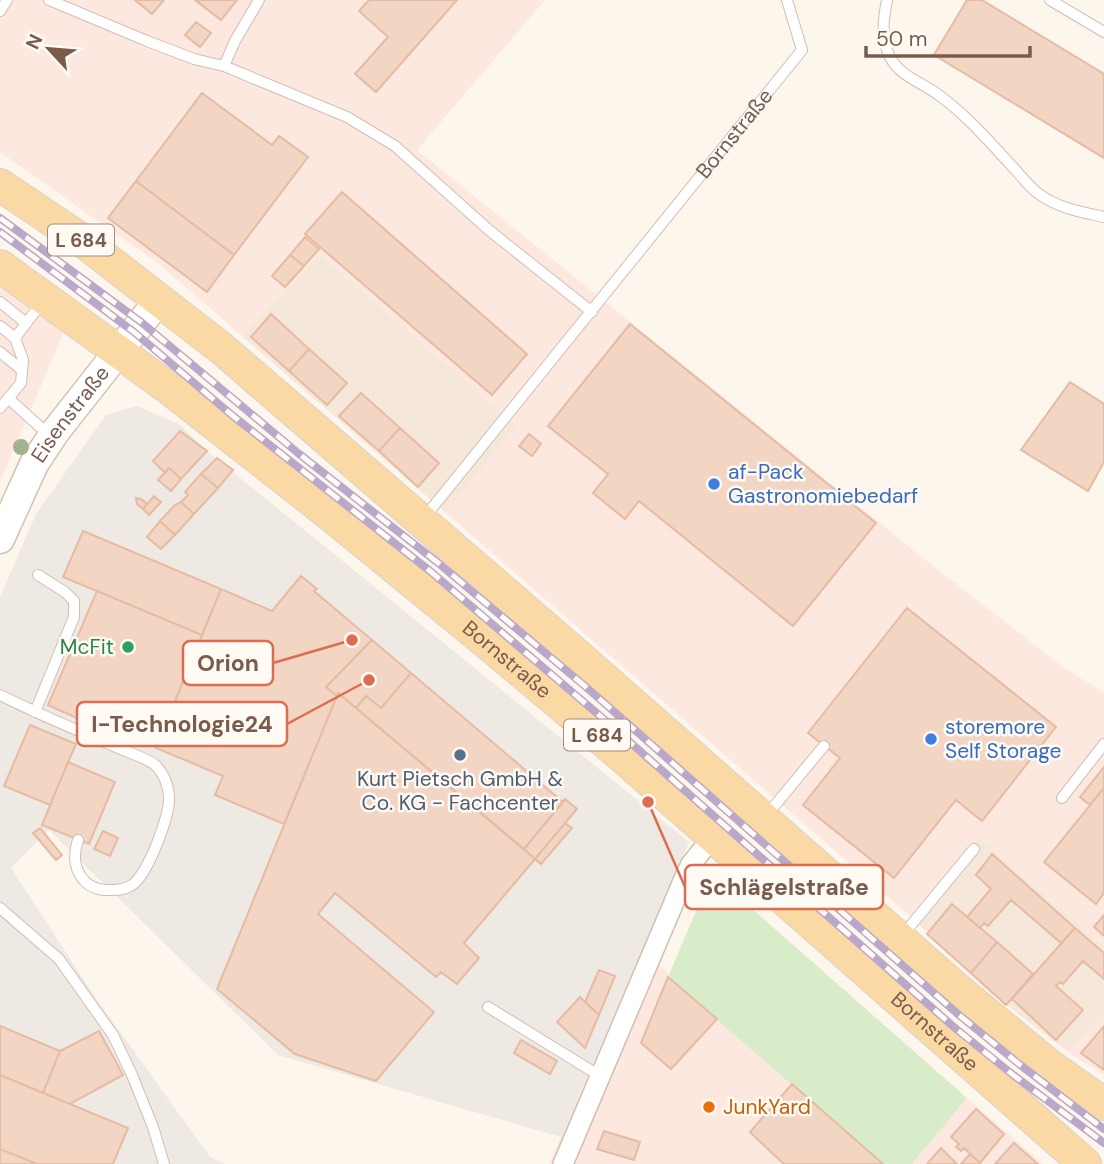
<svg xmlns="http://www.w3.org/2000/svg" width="1104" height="1164" font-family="'DM Sans',sans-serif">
	<rect width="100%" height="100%" fill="#fdf6ec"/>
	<path fill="#f5e8da" d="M320,254l197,172 -71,87 -204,-177z
		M978,837l126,109v66l-36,40 -85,-65 -73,-71z"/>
	<path fill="#fde8e0" d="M0,0h545l-128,150 511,412 134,104 42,27v253l-126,-109 -68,79 -464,-403 70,-87 -196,-172 -78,82 -83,-72 -159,-112z
		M0,282l65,47 -65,153z
		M642,950l242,214h-335z
		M1104,1012v63l-36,-23z
		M967,1098l76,66h-131z"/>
	<path fill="#efe9e4" d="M137,406l42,18 28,27 482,391 -128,295 -283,-82 -229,-225 -38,38 84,129 115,160 15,7h-225v-567l36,-83 70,-99z"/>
	<path fill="#d8ecc9" d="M709,884l16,1 242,213 -55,66h-29l-215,-187 37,-87z"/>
	<path fill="#f3d5c3" stroke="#e6bba3" stroke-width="2" d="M135,0h29l-12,14z
		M195,0h42l-16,20z
		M369,0h88l-81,92 -21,-18 33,-37 -29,-26z
		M967,0h15l122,74v84l-170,-103z
		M196,22l15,11 -11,14 -15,-12z
		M202,93l70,52 7,-9 29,21 -74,98 -98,-74z
		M136,181l98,74 -27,37 -99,-74z
		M342,192l185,162 -35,41 -187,-161z
		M305,237l14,12 -15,17 -14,-11z
		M290,255l14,11 -19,21 -13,-11z
		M271,314l38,35 -20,22 -38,-34z
		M630,324l246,199 -83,103 -154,-125 -14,18 -32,-26 15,-19 -60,-48z
		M309,349l38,34 -20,22 -38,-34z
		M1070,382l34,22v58l-16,29 -67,-41z
		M361,393l39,35 -21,23 -40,-35z
		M400,428l39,35 -21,24 -39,-36z
		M180,431l27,20 -26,28 -12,-11 -4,5 -12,-12z
		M529,434l12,10 -9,12 -13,-10z
		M217,458l16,12 -15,18 -17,-14z
		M169,468l12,11 -10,12 -13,-11z
		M201,474l17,14 -24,26 -13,-12 7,-7 -3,-3z
		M154,496l7,6 -12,13 -6,-6z
		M136,498l5,1 6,5 -4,5 -6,-5z
		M181,502l13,12 -19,21 -15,-14 15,-16z
		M160,521l15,14 -14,14 -14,-12z
		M83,531l138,58 -19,46 -139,-58z
		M301,576l16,13 -3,2 58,49 -46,47 11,9 -53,128 -69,-29 8,-19 -67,-28 65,-159 51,22z
		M97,591l105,44 -45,110 -75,-31 -3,5 -31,-14z
		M907,608l149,119 -74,94 -26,-21 -62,78 -91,-73 37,-47 -32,-25z
		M372,640l39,33 -30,35 -15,-12 -10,12 -18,-15 -1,3 -11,-9z
		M411,673l152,129 -39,47 -168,-141 10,-12 15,12z
		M338,693l197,166 -71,84 15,15 -22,26 -16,-12 -5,5 -101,-84 -17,21 116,98 -58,69 -81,-27 -78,-65z
		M30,725l46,19 -26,61 -46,-19z
		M68,762l47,20 -26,62 -47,-19z
		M1104,767v21l-14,17 -10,-8z
		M1104,788v105l-8,11 -52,-42z
		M565,799l12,10 -42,50 -11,-10z
		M565,823l7,5 -31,36 -6,-5z
		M40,828l22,27 -6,5 -23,-27z
		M103,831l15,7 -8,18 -16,-7z
		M992,854l83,74 -14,15 -50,-43 -23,26 -4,-3 -4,5 -13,-11 24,-28 -15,-14z
		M952,904l45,38 -26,31 -44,-39z
		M1104,915v21l-10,-9z
		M1075,928l29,25v26l-21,-18 -20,23 -3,-2 -4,4 27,24 -27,30 -44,-41z
		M997,942l36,32 -27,31 -35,-32z
		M599,970l16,6 -16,39 -14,-13z
		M668,977l49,42 -46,50 -30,-26z
		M580,997l19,18 -14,33 -28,-26z
		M0,1026l60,25 -17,42 -43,-18z
		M1104,1026v44l-23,-17z
		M99,1031l24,44 -53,29 -27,-11 17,-42z
		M521,1040l36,21 -7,13 -36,-21z
		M0,1075l128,53 -15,36h-76l-37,-15z
		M792,1084l91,80h-99l-11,-10 -23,-22z
		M976,1109l28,25 -24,29 -16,-15 -3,3 -5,-4 3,-3 -8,-7z
		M604,1131l36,11 -6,18 -37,-11z
		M1014,1143l24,21h-43z
		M941,1148l16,16h-30z
		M0,1149l37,15h-37z
		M970,1154l10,9 -2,1h-17z"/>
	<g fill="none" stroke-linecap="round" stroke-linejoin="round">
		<defs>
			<g id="lane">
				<path d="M49,0l98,41 47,18 30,7 123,51 48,29 95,85 102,81"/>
				<path d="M887,0c-4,20 -6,39 3,57 10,20 34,26 50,39 26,19 48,44 69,67 10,10 19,23 30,31 19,14 42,18 65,23"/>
				<path d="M1050,0l54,32"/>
				<path d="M0,11l7,-11"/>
				<path d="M224,66l11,-25 24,-41"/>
				<path d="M0,302l26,21"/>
				<path d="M0,326l15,12 8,22 -2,23 -21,25"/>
				<path d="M15,338l28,-37"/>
				<path d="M0,352l22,18"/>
				<path d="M8,398l43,39"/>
				<path id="s1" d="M424,518l378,-468 -15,-50"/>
				<path d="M0,695c38,19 77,35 116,52 9,4 33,12 39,18 9,8 14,22 14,33 1,18 -22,78 -37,87 -6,4 -14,5 -20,5 -31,2 -43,-25 -34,-50"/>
				<path d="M35,712l39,-95v-16l-9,-9 -27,-17"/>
				<path d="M1062,798l42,-54"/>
				<path d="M766,816l58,-70"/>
				<path d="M0,908l59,51 54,76 19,40 21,52 11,37"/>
				<path d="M902,936l72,-87"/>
				<path d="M488,1007l112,69"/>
			</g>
			<path id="street" d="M563,1164l123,-290 5,-10 22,-27"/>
			<g id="secondary">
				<path id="s2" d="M0,539l34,-75 21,-32 104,-132"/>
			</g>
			<g id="primary">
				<path d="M0,185l79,53 142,110 356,307 381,335 92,76 54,38"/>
				<path id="s3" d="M0,266l170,123 162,127 153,125 132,111 468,412"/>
			</g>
		</defs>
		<use href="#lane" stroke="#d1beb0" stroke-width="12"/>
		<use href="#street" stroke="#d1beb0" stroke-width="22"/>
		<use href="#secondary" stroke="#d6c0b0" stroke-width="31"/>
		<use href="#primary" stroke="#dad1cd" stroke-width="34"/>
		<use href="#lane" stroke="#fff" stroke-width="10"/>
		<use href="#street" stroke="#fff" stroke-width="19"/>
		<use href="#secondary" stroke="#fff" stroke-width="28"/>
		<use href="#primary" stroke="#fbd9a5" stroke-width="32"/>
		<defs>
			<path id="rail" d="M0,218l141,104 157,131 139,109 149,125 373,328 60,49 85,65
				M0,232l134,100 99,84 197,155 169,144 356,313 57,46 92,69"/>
		</defs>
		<use href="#rail" stroke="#b9a8c9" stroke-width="8"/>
		<use href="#rail" stroke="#fffaf3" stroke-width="5" stroke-dasharray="16" stroke-linecap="butt"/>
	</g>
	<circle fill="#a0b28e" cx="21" cy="447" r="8"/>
	<g fill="#3f7fe0" stroke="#fffaf3" stroke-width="2.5">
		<circle cx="714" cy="484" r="7"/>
		<circle cx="931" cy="739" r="7"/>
	</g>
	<circle fill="#2e9e5b" stroke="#fffaf3" stroke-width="2.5" cx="128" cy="647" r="7"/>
	<circle fill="#5c6f8a" stroke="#fffaf3" stroke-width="2.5" cx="460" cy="755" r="7"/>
	<circle fill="#e8710a" stroke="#fffaf3" stroke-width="2.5" cx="709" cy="1107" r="7"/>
	<g text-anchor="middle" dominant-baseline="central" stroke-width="5" stroke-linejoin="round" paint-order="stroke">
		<g fill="#fffaf3" stroke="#a28b7f" stroke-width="2">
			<rect x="48" y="224.5" width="66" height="31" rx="5"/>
			<rect x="564" y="719.5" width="66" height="31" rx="5"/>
		</g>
		<g font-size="19" font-weight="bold" fill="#7a5c4d">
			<text x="81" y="240">L 684</text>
			<text x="597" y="735">L 684</text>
		</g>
		<g font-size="21" fill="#7a5c4d" stroke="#fffaf3">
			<text stroke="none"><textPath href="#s1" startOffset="494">Bornstraße</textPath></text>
			<text stroke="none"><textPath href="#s2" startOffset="144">Eisenstraße</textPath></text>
			<text stroke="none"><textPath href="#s3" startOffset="642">Bornstraße</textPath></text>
			<text stroke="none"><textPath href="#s3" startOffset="1209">Bornstraße</textPath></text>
		</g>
		<g font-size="21" fill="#366cbe" stroke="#fffaf3" text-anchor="start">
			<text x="728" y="472">af-Pack<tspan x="728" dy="24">Gastronomiebedarf</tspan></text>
			<text x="945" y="727">storemore<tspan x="945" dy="24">Self Storage</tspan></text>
		</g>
		<g font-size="21" fill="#27864d" stroke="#fffaf3" text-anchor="end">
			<text x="114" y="647">McFit</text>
		</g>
		<g font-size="21" fill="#4e5e75" stroke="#fffaf3">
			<text x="460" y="779">Kurt Pietsch GmbH &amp;<tspan x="460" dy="24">Co. KG - Fachcenter</tspan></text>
		</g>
		<g font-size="21" fill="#c56008" stroke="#fffaf3" text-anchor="start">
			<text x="723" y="1107">JunkYard</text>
		</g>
	</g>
	<path fill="none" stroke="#dc6d51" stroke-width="2.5" d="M352 640L273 663M369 680L287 724M648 802L685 887"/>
	<g fill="#dc6d51" stroke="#fffaf3" stroke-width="2.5">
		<circle cx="352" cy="640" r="7"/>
		<circle cx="369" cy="680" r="7"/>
		<circle cx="648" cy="802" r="7"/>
	</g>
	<g fill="#fffaf3" stroke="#dc6d51" stroke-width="2.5">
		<rect x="183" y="641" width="90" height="44" rx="7"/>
		<rect x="77" y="702" width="210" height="44" rx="7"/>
		<rect x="685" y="865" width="198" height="44" rx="7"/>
	</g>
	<g font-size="23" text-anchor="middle" font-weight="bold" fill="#7a5c4d">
		<text x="228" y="671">Orion</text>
		<text x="182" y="732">I-Technologie24</text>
		<text x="784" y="895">Schlägelstraße</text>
	</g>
	<g transform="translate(49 49) rotate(296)" stroke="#fffaf3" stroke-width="5" paint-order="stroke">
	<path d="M0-5L12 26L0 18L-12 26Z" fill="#7a5c4d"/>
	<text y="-10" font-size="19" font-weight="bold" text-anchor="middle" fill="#7a5c4d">N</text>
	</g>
	<path d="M866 46v10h164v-10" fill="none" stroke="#7a5c4d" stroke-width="3.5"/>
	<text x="876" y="46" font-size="21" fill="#7a5c4d" stroke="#fffaf3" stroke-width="5" paint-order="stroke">50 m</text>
</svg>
